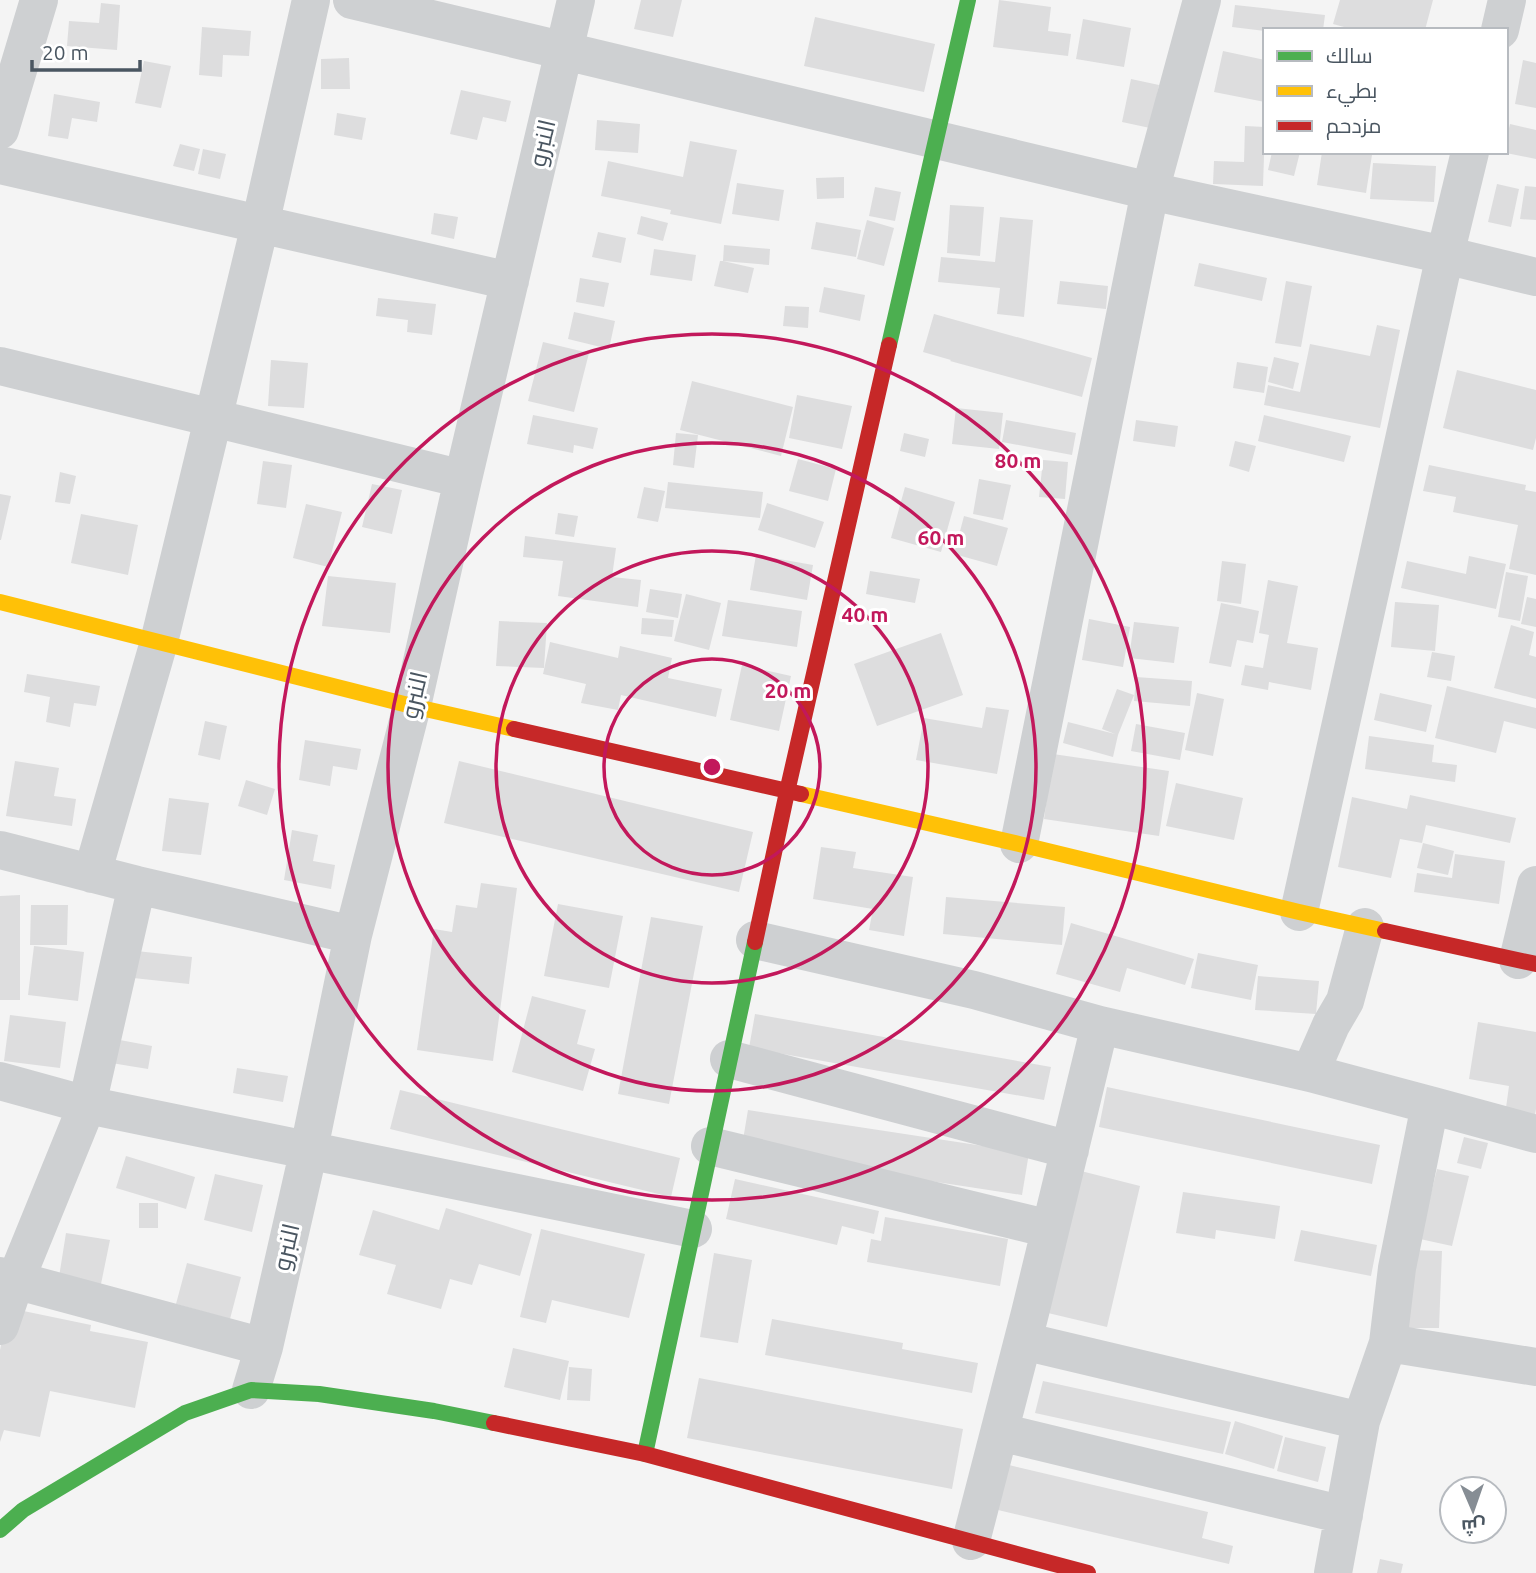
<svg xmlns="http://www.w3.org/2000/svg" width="1536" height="1573" font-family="Ubuntu,Cairo,sans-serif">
	<rect width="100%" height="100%" fill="#f4f4f4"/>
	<path fill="#ddddde" d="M641,0h41l-9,37 -39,-8z
		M999,0l52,7 -3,24 23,3 -3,22 -75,-9z
		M1340,0h93l-8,30h-70l-22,-6z
		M101,3l19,2 -3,45 -50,-4 2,-25 30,2z
		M1235,5l90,10 -2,15 -58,1 -33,-4z
		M815,17l120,27 -11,48 -120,-26z
		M1083,19l48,9 -7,39 -48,-8z
		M202,27l49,4 -2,25 -26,-1 -1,22 -23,-2z
		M1223,51l42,9v42l-51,-10z
		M349,58l1,31h-29v-30z
		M1523,60l13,3v45l-21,-4z
		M144,61l27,5 -10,42 -26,-5z
		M1131,79l28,6 -9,43 -28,-6z
		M461,90l50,11 -5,21 -23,-5 -6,23 -27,-6z
		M54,94l46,8 -3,20 -25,-4 -4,21 -20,-3z
		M337,113l29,5 -4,22 -28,-5z
		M597,120l43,4 -2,29 -43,-3z
		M1510,124l26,6v29l-30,-6v-12z
		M1245,126l20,1 -2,59 -50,-2 1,-23 30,1z
		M690,141l47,9 -16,74 -51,-10 1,-4 -70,-14 7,-35 75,16z
		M180,144l20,5 -6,22 -21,-5z
		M203,149l23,5 -6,25 -22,-5z
		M1272,152h28l-6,24 -26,-6z
		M1322,152h30l20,3 -6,38 -49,-8z
		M1373,163l63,3 -2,36 -64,-3z
		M844,177v21l-27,1 -1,-21z
		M737,183l47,7 -5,31 -47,-7z
		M1497,184l22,5 -8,38 -23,-5z
		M1525,186l11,1v33l-16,-1z
		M875,187l26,5 -6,29 -26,-5z
		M950,205l34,2 -4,49 -33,-3z
		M434,213l24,4 -4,22 -23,-5z
		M641,216l27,7 -5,18 -26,-7z
		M1000,217l33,3 -9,97 -27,-3 3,-26 -62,-6 3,-25 54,5z
		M867,220l27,8 -10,38 -27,-7z
		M816,222l45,8 -5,27 -45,-8z
		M598,232l28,6 -5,25 -29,-6z
		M724,245l46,4 -1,16 -46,-4 31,7 -6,25 -34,-7 6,-25h3z
		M654,249l42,6 -4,26 -42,-6z
		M1199,263l68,15 -5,23 -68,-15z
		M580,278l29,5 -5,24 -28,-5z
		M1060,281l48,5 -2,23 -49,-5z
		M1286,281l26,5 -11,61 -26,-4z
		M824,287l41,8 -5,26 -41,-9z
		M378,298l58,6 -4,31 -25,-3 1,-12 -32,-4z
		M785,306l24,1 -1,21 -25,-2z
		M574,312l41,9 -6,28 -41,-10z
		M934,314l158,44 -10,39 -132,-36 1,-1 -28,-8z
		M1377,325l23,5 -20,98 -116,-23 4,-20 32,7 10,-48 60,12z
		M543,342l46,11 -15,59 -46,-11z
		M1274,357l25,6 -6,26 -25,-7z
		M271,360l37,3 -4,45 -36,-2z
		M1237,362l31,5 -4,26 -31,-5z
		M1457,370l79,20v48l-3,12 -90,-22z
		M692,381l101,26 -12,49 -101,-26z
		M797,395l55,11 -10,43 -53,-11z
		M956,408l47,5 -4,36 -47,-5z
		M533,415l65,13 -5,21 -19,-4 -1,8 -46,-9z
		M1264,415l87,21 -7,26 -86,-21z
		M1006,420l70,13 -4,22 -70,-13z
		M1136,420l42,6 -3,21 -42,-6z
		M676,433l22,2 -4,33 -21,-3z
		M904,433l25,6 -4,18 -25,-6z
		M1235,441l21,5 -7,26 -20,-6z
		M798,459l38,10 -8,32 -39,-10z
		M1043,460l25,2 -3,37 -26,-2z
		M263,461l29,4 -6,43 -29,-4z
		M1429,465l97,20 -1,5 11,2v83l-27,-6 9,-44 -65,-13 3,-15 -33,-6z
		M60,472l16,4 -6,28 -15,-2z
		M979,479l32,6 -8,35 -30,-6z
		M668,482l95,10 -3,26 -95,-10z
		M372,484l30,6 -10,44 -30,-7z
		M644,487l21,4 -7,31 -21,-4z
		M905,487l50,15 -14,50 -50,-14z
		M0,494l11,2 -10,44h-1z
		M767,503l57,19 -9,26 -57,-18z
		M306,504l36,8 -14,55 -35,-9z
		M558,513l20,3 -4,21 -19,-3z
		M81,514l57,11 -10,50 -57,-12z
		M964,516l44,12 -11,38 -43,-12z
		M525,536l91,12 -4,29 29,3 -3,27 -80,-11 5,-35 -40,-4z
		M756,555l57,10 -6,35 -57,-10z
		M1469,556l37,8 -10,45 -95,-21 6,-27 59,13z
		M1222,561l24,3 -5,40 -24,-3z
		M870,571l50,8 -5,24 -49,-9z
		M1506,572l22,4 -8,45 -22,-4z
		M328,576l68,7 -6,50 -68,-7z
		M1268,580l30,6 -11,57 31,5 -7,42 -42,-8 -1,8 -27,-5 4,-20 18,3 6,-33 -10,-2z
		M650,589l32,5 -4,24 -32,-6z
		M686,594l35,9 -12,47 -35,-9z
		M1527,597l9,2v28l-15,-3z
		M728,600l74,11 -5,36 -75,-11z
		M1395,602l44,3 -4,46 -44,-4z
		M1221,603l38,8 -6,32 -16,-3 -6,27 -22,-4z
		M642,618l32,2 -2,17 -31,-3z
		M1089,619l41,8 -7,40 -41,-7z
		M499,621l48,2 -3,45 -48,-2z
		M1134,622l45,5 -5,36 -45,-5z
		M1511,625l23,7 -5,23 7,2v42l-42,-11z
		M941,633l22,62 -86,31 -23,-62z
		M550,642l68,16 2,-12 52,12 -4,20 54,11 -6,28 -95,-22 -3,15 -37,-7 5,-19 -43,-10z
		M1432,652l23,4 -4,25 -24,-4z
		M742,665l49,11 -12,55 -49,-11z
		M27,674l73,12 -4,20 -22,-3 -4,24 -24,-5 4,-25 -26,-5z
		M1136,677l56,4 -2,25 -56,-5z
		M1447,686l89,22v21l-32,-8 -8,32 -61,-15z
		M1117,689l17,6 -16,40 -5,22 -50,-14 5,-21 47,12 -13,-5z
		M1197,693l27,6 -11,57 -28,-6z
		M1380,693l52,12 -6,27 -52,-12z
		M986,707l23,3 -12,64 -81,-14 8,-42 58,10z
		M205,721l22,5 -7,34 -22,-5z
		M1136,724l49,9 -5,27 -49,-9z
		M1369,736l65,9 -2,17 25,3 -2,17 -90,-13z
		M305,740l56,9 -4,21 -24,-4 -3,20 -31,-6z
		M1053,754l116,17 -10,65 -115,-17z
		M15,761l44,7 -5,28 22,3 -4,27 -66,-10z
		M459,761l294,71 -14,60 -295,-69z
		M246,780l29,9 -8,26 -29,-9z
		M1176,783l67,15 -9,42 -68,-14z
		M1410,795l106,23 -6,25 -84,-18 -4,18 -22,-4 -9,39 -53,-11 14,-70 55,12z
		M169,798l40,5 -8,52 -39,-4z
		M292,830l26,5 -5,26 22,4 -4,24 -47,-9z
		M1423,843l31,8 -6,24 -31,-7z
		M821,847l35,5 -3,16 60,9 -9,59 -35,-6 4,-21 -60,-10z
		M1455,854l50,7 -6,43 -85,-12 3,-19 35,5z
		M481,883l36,5 -24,173 -76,-11 17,-121 18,3 4,-27 21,3z
		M20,895v105h-20v-104z
		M946,897l119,10 -3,38 -119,-11z
		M558,904l65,12 -14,72 -65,-12z
		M31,905h37l-1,40h-37z
		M651,917l52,9 -34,178 -51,-10z
		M1071,923l123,36 -9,26 -58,-17 -7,24 -64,-18z
		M34,946l50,6 -6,49 -50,-6z
		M127,950l65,7 -3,27 -65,-7z
		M1198,953l60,12 -7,35 -60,-12z
		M1258,976l61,5 -3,33 -61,-4z
		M532,996l54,14 -9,34 18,5 -12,42 -71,-19z
		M755,1014l296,53 -7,33 -295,-52z
		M10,1015l56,7 -6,46 -56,-7z
		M1478,1022l58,10v77l-2,11 -29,-5 4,-29 -40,-7z
		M109,1038l43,8 -4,23 -43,-7z
		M237,1068l51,8 -5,26 -50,-9z
		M1107,1087l273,58 -8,39 -273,-57z
		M400,1090l280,68 -9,39 -281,-68z
		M748,1110l281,43 -7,42 -281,-43z
		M1464,1137l24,6 -7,26 -24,-6z
		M126,1156l69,21 -9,32 -70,-21z
		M1437,1169l32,7 -17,70 -32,-7z
		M1081,1171l59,15 -33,141 -59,-14z
		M215,1174l48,11 -11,47 -48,-12z
		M735,1179l144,32 -5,23 -32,-8 -5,19 -111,-26z
		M1183,1192l97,14 -5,33 -59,-9 -1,9 -39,-6z
		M139,1203h19v25h-19z
		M446,1208l86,26 -12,42 -41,-12 -7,21 -22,-6 -9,30 -54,-15 9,-29 -37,-10 14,-45 66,20z
		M885,1217l123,22 -8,47 -133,-24 4,-23 10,2z
		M541,1229l104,25 -16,64 -77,-18 -6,23 -26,-6z
		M1301,1230l76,15 -6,31 -77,-15z
		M66,1233l44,7 -9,44 -42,-7z
		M1411,1250l31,1 -3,77h-31z
		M714,1253l38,7 -14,83 -38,-6z
		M187,1263l54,14 -11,42 -54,-15z
		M9,1308l82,17 -1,6 58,11 -13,66 -85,-17 -10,46 -36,-7 -4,12v-92z
		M772,1319l131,24 -1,6 76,14 -6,30 -207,-38z
		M513,1348l56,13 -9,39 -56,-13z
		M569,1367l23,2 -2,32 -23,-1z
		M699,1378l264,51 -11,60 -265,-51z
		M1043,1381l188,41 -8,32 -188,-41z
		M1235,1421l48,15 -9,33 -49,-15z
		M1285,1437l41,10 -8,35 -41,-11z
		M1009,1465l199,47 -6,26 31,8 -4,18 -231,-54z
		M1380,1559l23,5 -2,9h-24z"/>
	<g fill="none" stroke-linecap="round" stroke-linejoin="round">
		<path stroke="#ced0d2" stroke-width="38" d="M352,0l798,191 295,64 91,22
			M1500,30l7,-30
			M0,130l39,-130
			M0,165l510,116
			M0,366l463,113
			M1019,844l131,-653 52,-191
			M0,850l137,35 216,50
			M92,874l67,-232 101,-417 51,-225
			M1299,912l146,-657 25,-103
			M755,940l219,50 126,35
			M1518,960l18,-75
			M729,1059l341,91
			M1310,1073l120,32 -33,163 -9,75
			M0,1081l87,24 606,124
			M1430,1105l106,29
			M710,1146l340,83
			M0,1276l264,71
			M0,1326l16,-47 71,-174 50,-220
			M1023,1341l338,80
			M251,1390l13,-43 45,-198 44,-214 59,-229 51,-227 113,-479
			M1000,1432l344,83
			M971,1541l59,-228 70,-288 210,48 21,-48 14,-24 20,-74
			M1333,1573l28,-152 27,-78 148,24"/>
		<path stroke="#4caf50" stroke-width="16" d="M889,345l79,-345
			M645,1454l110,-512
			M0,1530l23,-20 162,-97 66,-23 68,4 115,17 60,12"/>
		<path stroke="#ffc107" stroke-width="16" d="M0,602l412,104 102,23
			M801,794l218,50 280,68 86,19"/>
		<path stroke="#c62828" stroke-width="16" d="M514,729l287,65
			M1385,931l151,33
			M755,942l32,-150 102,-447
			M494,1423l151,31 443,119"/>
	</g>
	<g fill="none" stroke="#c2185b" stroke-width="3.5">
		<circle cx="712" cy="767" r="108"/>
		<circle cx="712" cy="767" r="216"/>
		<circle cx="712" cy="767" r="324"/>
		<circle cx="712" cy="767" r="433"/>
	</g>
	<g text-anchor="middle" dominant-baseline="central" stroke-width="6" stroke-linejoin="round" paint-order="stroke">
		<g font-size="24" fill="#4a5661" stroke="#fff">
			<text transform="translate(542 143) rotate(-77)">النبرو</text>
			<text transform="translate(414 695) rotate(-77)">النبرو</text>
			<text transform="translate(286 1247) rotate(-77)">النبرو</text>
		</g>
	</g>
	<circle cx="712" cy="767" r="10" fill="#c2185b" stroke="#fff" stroke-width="3.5"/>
	<g font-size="21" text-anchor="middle" font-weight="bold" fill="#c2185b" stroke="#fff" stroke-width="6" stroke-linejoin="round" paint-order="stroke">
		<text x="1018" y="468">80 m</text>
		<text x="941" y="545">60 m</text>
		<text x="865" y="622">40 m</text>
		<text x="788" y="698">20 m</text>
	</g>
	<rect x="1263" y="28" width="245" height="126" fill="#ffffff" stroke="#b7bbc0" stroke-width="2"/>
	<rect x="1277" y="51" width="35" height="10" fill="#4caf50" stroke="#b7bbc0" stroke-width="2"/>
	<text x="1326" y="63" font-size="21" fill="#4a5661">سالك</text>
	<rect x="1277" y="86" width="35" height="10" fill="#ffc107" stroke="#b7bbc0" stroke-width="2"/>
	<text x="1326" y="98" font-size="21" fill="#4a5661">بطيء</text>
	<rect x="1277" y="121" width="35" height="10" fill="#c62828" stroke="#b7bbc0" stroke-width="2"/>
	<text x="1326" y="133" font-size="21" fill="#4a5661">مزدحم</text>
	<g transform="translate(1473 1510) rotate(178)"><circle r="33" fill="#ffffff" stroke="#b7bbc0" stroke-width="2"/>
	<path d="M0-5L12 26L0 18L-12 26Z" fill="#868d94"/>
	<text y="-10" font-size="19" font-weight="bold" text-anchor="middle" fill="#4a5661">ش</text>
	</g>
	<path d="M32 60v10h108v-10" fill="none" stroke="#4a5661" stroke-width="3.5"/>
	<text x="42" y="60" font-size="21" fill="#4a5661" stroke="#ffffff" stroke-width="5" paint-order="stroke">20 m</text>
</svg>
